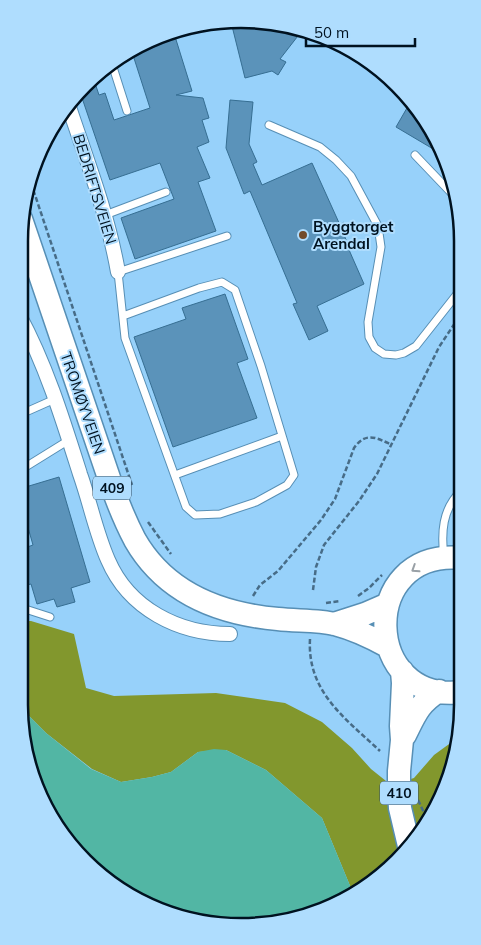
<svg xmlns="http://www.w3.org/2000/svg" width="481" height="945" font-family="Mulish,sans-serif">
	<rect width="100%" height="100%" fill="#97d1fa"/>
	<path fill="#82972d" d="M19,621h12l43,13 12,54 28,8 102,-3 69,10 37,19 30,26 19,21 20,16 23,-7 20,-23 22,-16 -16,63 -43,59 -44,32 -31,-75 -56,-48 -40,-20 -28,2 -27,20 -19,5 -31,5 -29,-13 -46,-36 -27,-27z"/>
	<path fill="#52b6a4" d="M19,706l27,27 45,36 30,13 31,-5 19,-5 27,-20 16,-3 12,1 40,20 56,48 31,75 -14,10 -70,21 -72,-2 -79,-33 -53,-49 -34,-64z"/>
	<path fill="#5b93ba" stroke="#366e92" d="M255,19l46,13 -21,27 6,3 -8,13 -6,-4 -27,7 -14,-56z
		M173,30l19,61 -16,4 27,3 6,20 -7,2 7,22 -12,5 13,31 -12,4 18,49 -81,28 -14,-41 53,-19 -14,-36 -50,17 -30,-88 16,-6 3,9 6,-2 9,27 36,-12 -18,-56 37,-21z
		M230,100l23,2 -4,42 8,18 -4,2 9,21 50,-22 28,62 4,-3 5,11 -5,2 3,7 -1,1 18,41 -47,22 11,25 -19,9 -16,-36 4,-1 -47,-112 -6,3 -18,-46z
		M411,101l6,5 28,50 -49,-29z
		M225,294l23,65 -11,4 20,55 -84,29 -39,-110 52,-18 -4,-11z
		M59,477l31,105 -19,6 4,14 -18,5 -3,-8 -17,5 -6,-20 -4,1 -8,-26v-9l14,-5 -6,-21 -8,2v-37z"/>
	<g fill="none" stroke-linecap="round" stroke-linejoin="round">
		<defs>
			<path id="lane" d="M112,64l15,47
				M269,125l51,22 16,13 15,16 27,50 3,21 -13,75 1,15 6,11 9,6 12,1 8,-2 12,-7 45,-57
				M415,155l42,44
				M105,215l61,-23
				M123,316l76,-28 23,-6 13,8 26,76 33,109 -7,10 -31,17 -36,12 -25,1 -9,-8 -61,-169 -7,-66 109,-36
				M19,415l36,-16
				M19,471l50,-31
				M175,475l107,-39
				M444,558c-3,-25 -2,-49 17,-67
				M19,607l31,10"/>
			<path id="street" d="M69,107c18,54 39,108 49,165
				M19,315c27,50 44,105 61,159 10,28 16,59 28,86 21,49 71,74 122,74"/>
			<path id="primary" d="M21,219l89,262c7,20 15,40 25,59 31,54 85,74 143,79 18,2 41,1 57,5 19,5 36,13 52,22
				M461,558c-104,-9 -98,147 1,134
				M334,624l31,-10 23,-10
				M402,671l1,12 -2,43 1,14 -3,31v20l1,17 9,38
				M405,735c10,-20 14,-32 34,-44"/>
		</defs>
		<use href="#lane" stroke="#578fb5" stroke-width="9"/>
		<use href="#street" stroke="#578fb5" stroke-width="16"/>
		<use href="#primary" stroke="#578fb5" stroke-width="25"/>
		<path stroke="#476c87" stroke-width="2.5" stroke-dasharray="5 2.5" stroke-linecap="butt" d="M31,183l101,302
			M148,522l23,32
			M453,538h8
			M313,590l3,-23 8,-22 35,-44 18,-27 62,-127 22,-33
			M253,596l7,-11 18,-14 43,-51 14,-21 19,-51c12,-17 23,-10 38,-3
			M358,596l11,-8 13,-13
			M326,603l14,-2
			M310,639c-3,53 35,79 70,112
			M418,800l9,19"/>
		<use href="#lane" stroke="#fff" stroke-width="7"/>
		<use href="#street" stroke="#fff" stroke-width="14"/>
		<use href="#primary" stroke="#fff" stroke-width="22"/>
	</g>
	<defs><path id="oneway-chevron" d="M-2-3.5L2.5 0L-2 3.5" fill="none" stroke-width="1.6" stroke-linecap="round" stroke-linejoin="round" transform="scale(1.25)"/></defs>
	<use stroke="#99a0a6" href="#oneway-chevron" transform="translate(415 569) rotate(147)"/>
	<circle fill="#734b2a" stroke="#afddfe" stroke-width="2" cx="303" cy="235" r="5"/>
	<g text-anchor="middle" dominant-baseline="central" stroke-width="4" stroke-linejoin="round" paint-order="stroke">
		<g fill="#afddfe" stroke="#344f63" stroke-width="1">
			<rect x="93" y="476.5" width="38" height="23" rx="4"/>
			<rect x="380" y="781.5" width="38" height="23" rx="4"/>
		</g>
		<g font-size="14" font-weight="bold" fill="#001220">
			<text x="112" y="488">409</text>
			<text x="399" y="793">410</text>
		</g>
		<g font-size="15" fill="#001220" stroke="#afddfe">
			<text transform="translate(95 189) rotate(73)">BEDRIFTSVEIEN</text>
			<text transform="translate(83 403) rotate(71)">TROMØYVEIEN</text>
		</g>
		<g font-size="15" font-weight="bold" fill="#001220" stroke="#afddfe" text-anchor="start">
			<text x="313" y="226">Byggtorget<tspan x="313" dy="17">Arendal</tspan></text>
		</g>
	</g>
	<path d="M0 0H481V945H0ZM241 28H241A213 213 0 0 1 454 241V705A213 213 0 0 1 241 918H241A213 213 0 0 1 28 705V241A213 213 0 0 1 241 28Z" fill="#afddfe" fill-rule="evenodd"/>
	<path fill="none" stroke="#001220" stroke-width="2.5" d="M241 28H241A213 213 0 0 1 454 241V705A213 213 0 0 1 241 918H241A213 213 0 0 1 28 705V241A213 213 0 0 1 241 28Z"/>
	<path d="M306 38v8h109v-8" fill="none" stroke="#001220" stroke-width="2.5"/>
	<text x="314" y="38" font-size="15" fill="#001220" stroke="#afddfe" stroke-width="4" paint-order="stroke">50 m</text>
</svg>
